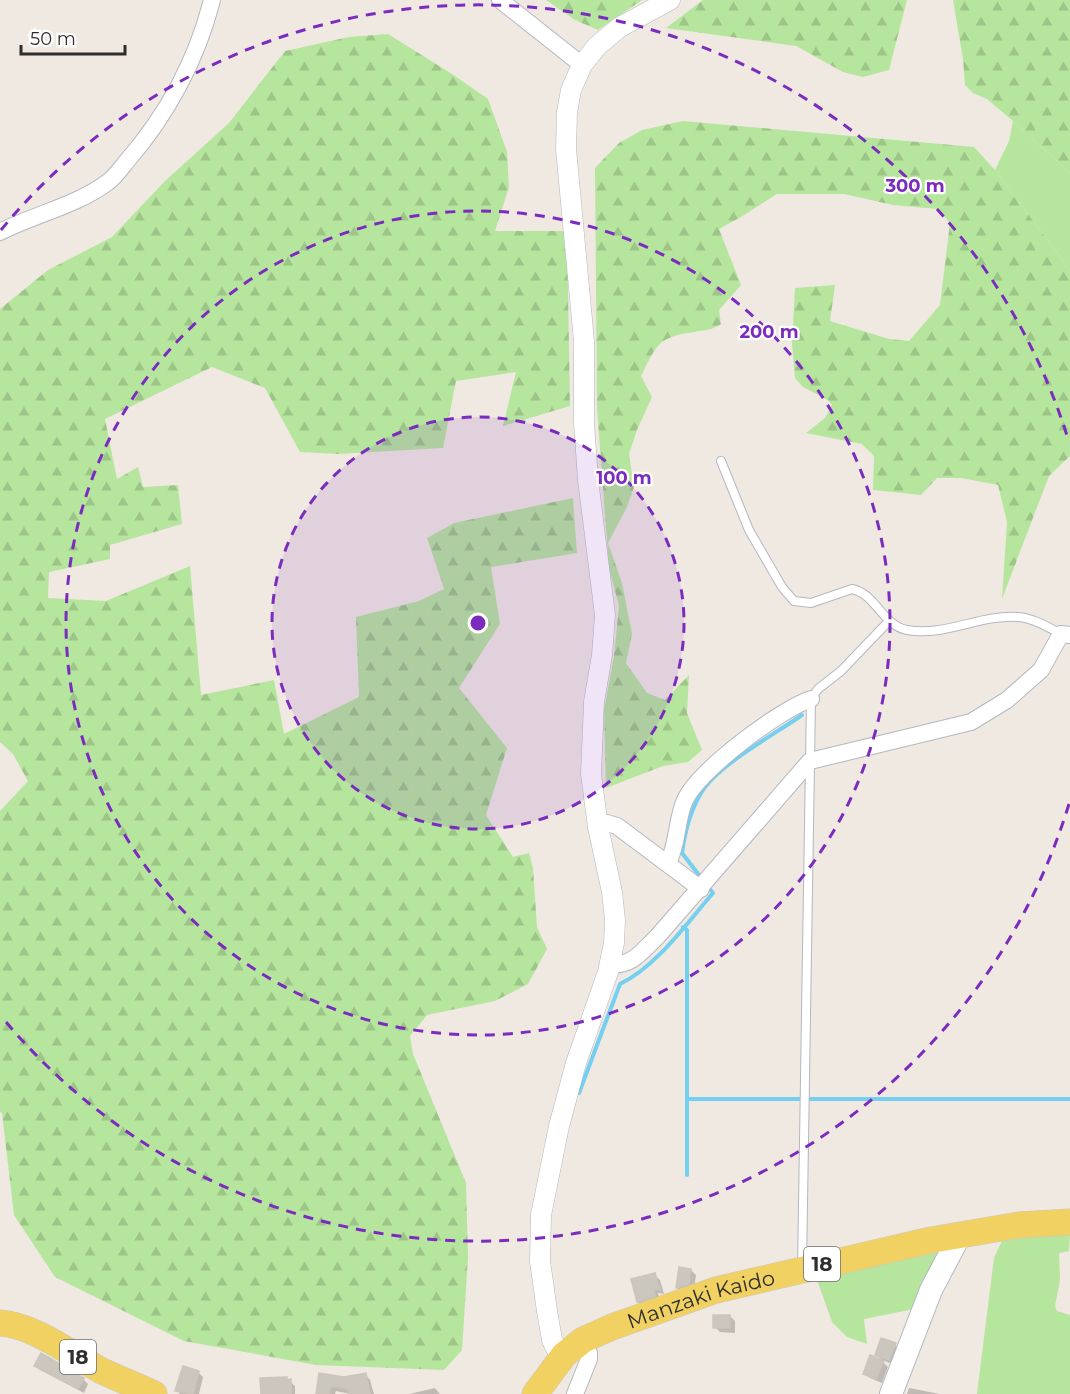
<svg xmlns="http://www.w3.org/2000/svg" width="1070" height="1394" font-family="Montserrat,sans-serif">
	<defs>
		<pattern id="forest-firs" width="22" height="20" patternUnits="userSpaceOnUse" patternTransform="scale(1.5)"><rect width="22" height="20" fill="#b6e59e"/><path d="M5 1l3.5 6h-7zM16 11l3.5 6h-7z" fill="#9dc588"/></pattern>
	</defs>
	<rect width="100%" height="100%" fill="#efe9e1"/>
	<path fill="#b6e59e" d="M1013,121l57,52v97l-75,-100 14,-29z
		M1070,1231l-1,20 -10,2 1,27 -5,26 2,5 13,4v79h-93l17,-136 12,-26z
		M938,1247l5,9 -29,53 -50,10 3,25 -20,-7 -15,-15 -17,-48z"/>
	<path fill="url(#forest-firs)" d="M546,0h96l-44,30 -23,-10z
		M703,0h204l-18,70 -26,7 -20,-5 -47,-26 -130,-18z
		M953,0h117v173l-57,-52 -26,-22 -14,-6 -8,-8 -2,-26z
		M388,34l64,40 36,25 19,53 2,35 -14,44h72l3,175 -67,20 13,-54 -60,9 -13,67 -106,6 -37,-2 -35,-64 -53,-21 -107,52 12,60 21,-12 5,20 35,-2 4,39 -72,21v14l-61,13 -1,26 58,3 84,-35 11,129 73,-15 10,54 75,-37 -3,-80 63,-16 25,-12 -17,-51 27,-15 119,-25 4,55 -86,14 9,57 -41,64 48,60 -21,67 27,42 16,-4 4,15 4,59 10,22 -19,35 -33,17 -68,14 -17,21 3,18 53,129 2,74 -6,93 -18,20 -128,-5 -132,-24 -129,-64 -41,-62 -12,-102 -2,-1v-301l28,-30 -15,-27 -13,-12v-433l48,-39 64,-33 53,-56 64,-58 56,-72 64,-14z
		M683,121l291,26 21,23 75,100v186l-21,20 -47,123 5,-77 -9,-37 -37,-7h-24l-16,17 -48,-5 1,-34 -12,-12 -56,-11 19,-15 7,-13 -4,-5 -25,-13 -8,-9 -3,-35 3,-55 40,-3 -5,36 59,18 20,2 31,-36 10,-82 -13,-14 -44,-4 -49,-11h-67l-36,23 -22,12 22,56 -22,25 2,14c-8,6 -17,6 -27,8 -37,5 -37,13 -53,44l11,21 -15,33 -8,24 5,33 -7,20 -19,36 14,40 10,51 -6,29 21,30 18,7 24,-25 -2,38 15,37 -14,12 -25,4 -57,22 -2,-78 10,-54 5,-50 -10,-38 -12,-160 -2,-240 24,-25 23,-13z"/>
	<path fill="#0003" d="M680,1269l11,1 5,5 -2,13 -12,5 -5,-5z
		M655,1275l5,5 4,14 -6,-1 2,8 -17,6 -5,-5z
		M730,1316l5,5v12l-15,-1 -5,-5z
		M895,1345l5,5 -5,15 -13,-5 -5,-5z
		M42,1355l41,24 5,5 -4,9 -43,-23 -5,-5z
		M883,1362l5,5 -6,16 -12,-5 -5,-5z
		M198,1372l5,5 -4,17h-19l-3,-3z
		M365,1374l5,6 4,14h-24l-14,-3 -1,3h-18l3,-19 24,4z
		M286,1378l9,8v8h-32z
		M435,1388l5,6h-31z
		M909,1388l31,6h-33z"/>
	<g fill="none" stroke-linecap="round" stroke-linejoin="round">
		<path stroke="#75cff0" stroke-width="4" d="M702,879l-20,-26c3,-22 10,-48 23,-66 19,-25 70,-53 97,-72
			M683,927l4,3v245
			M579,1093l41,-109c36,-17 67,-61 93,-91l-5,-6
			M687,1099h383"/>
	</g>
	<path fill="#cbc7bf" stroke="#cbc5ba" stroke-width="1.5" d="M679,1267l12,2 -2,15 -13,4z
		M655,1273l5,17 -6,-1 1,7 -18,6 -6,-23z
		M713,1315h17v13h-17z
		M881,1338l15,5 -7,17 -14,-5z
		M41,1353l43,25 -6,11 -44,-23z
		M870,1355l14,6 -8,18 -13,-5z
		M183,1366l16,5 -6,23 -18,-3z
		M319,1373l25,4 22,-4 4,21h-21l-1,-5 -17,-3 -2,8h-13z
		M287,1377v3l4,-1v15h-30l-1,-16z"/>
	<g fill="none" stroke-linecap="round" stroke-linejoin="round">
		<defs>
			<path id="service" d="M721,461l28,69 33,57 12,14 17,2 41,-14c24,5 30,36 55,41 38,7 74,-16 111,-13 15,1 30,10 43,17
				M802,1268l9,-569 7,-10 23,-18 48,-50"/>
			<path id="minor" d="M500,0l82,65
				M0,232c35,-18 76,-26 108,-50 7,-5 13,-14 19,-21 40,-46 70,-102 85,-161
				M598,827l9,-4 10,3 84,63
				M668,863c10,-19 8,-43 17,-63 14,-30 94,-90 126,-101
				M609,965c24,1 32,-13 48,-28l153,-176 161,-39 36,-22 34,-30 20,-36 9,1
				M575,1394l14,-35v-6l-6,-13"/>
			<path id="tertiary" d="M564,1355l-8,-7 -4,-8 -5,-29 -7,-50 1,-46 18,-89 17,-63 32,-91 6,-29 1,-23 -3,-28 -14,-65 -7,-53 3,-72 8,-47 3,-40 -17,-135 -4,-57v-82l-18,-192 1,-37 4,-22 11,-25 15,-19 23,-19 50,-27"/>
			<path id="secondary" d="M891,1394l40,-104 29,-55"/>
			<g id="primary">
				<path d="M0,1323c34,2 72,32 102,48 17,8 35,15 52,23"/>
				<path id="s1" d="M535,1394l29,-39 19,-15 29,-13 104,-37 215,-50 88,-15 51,-3"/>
			</g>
		</defs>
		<use href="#service" stroke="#b4b7c1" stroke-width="10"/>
		<use href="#minor" stroke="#b4b7c1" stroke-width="18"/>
		<use href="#tertiary" stroke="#b4b7c1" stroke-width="21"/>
		<use href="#secondary" stroke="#b4b7c1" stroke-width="24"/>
		<use href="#primary" stroke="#c9c9c9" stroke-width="27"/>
		<use href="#service" stroke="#fff" stroke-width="8"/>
		<use href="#minor" stroke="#fff" stroke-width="16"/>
		<use href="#tertiary" stroke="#fff" stroke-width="20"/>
		<use href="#secondary" stroke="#fff" stroke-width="22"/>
		<use href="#primary" stroke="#f2d163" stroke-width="26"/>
	</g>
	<circle cx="478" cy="623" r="206" fill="#7b2cbf" fill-opacity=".12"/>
	<g fill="none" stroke="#7b2cbf" stroke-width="3" stroke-dasharray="10 8">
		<circle cx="478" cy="623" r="206"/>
		<circle cx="478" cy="623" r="412"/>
		<path d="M1069 804A618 618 0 0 1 1 1016M1 230A618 618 0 0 1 1069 442"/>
	</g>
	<g text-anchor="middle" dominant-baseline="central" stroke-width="4.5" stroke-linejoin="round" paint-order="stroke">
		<g fill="#fff" stroke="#6d6d6d" stroke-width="1.5">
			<rect x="804" y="1247" width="36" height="34" rx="4.5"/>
			<rect x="60" y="1340" width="36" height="34" rx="4.5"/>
		</g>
		<g font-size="20" font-weight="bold" fill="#2e2e2e">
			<text x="822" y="1264">18</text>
			<text x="78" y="1357">18</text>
		</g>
		<g font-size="21" fill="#2e2e2e" stroke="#fff">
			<text stroke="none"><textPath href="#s1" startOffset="198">Manzaki Kaido</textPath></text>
		</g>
	</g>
	<circle cx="478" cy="623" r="9" fill="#7b2cbf" stroke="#fff" stroke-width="3"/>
	<g font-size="18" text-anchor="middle" font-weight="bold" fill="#7b2cbf" stroke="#fff" stroke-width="4.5" stroke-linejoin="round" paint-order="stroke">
		<text x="915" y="192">300 m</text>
		<text x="769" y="338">200 m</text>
		<text x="624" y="484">100 m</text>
	</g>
	<path d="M21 45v9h104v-9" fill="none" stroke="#2e2e2e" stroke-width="3"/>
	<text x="30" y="45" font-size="18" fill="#2e2e2e" stroke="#ffffff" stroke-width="4.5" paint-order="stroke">50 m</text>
</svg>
